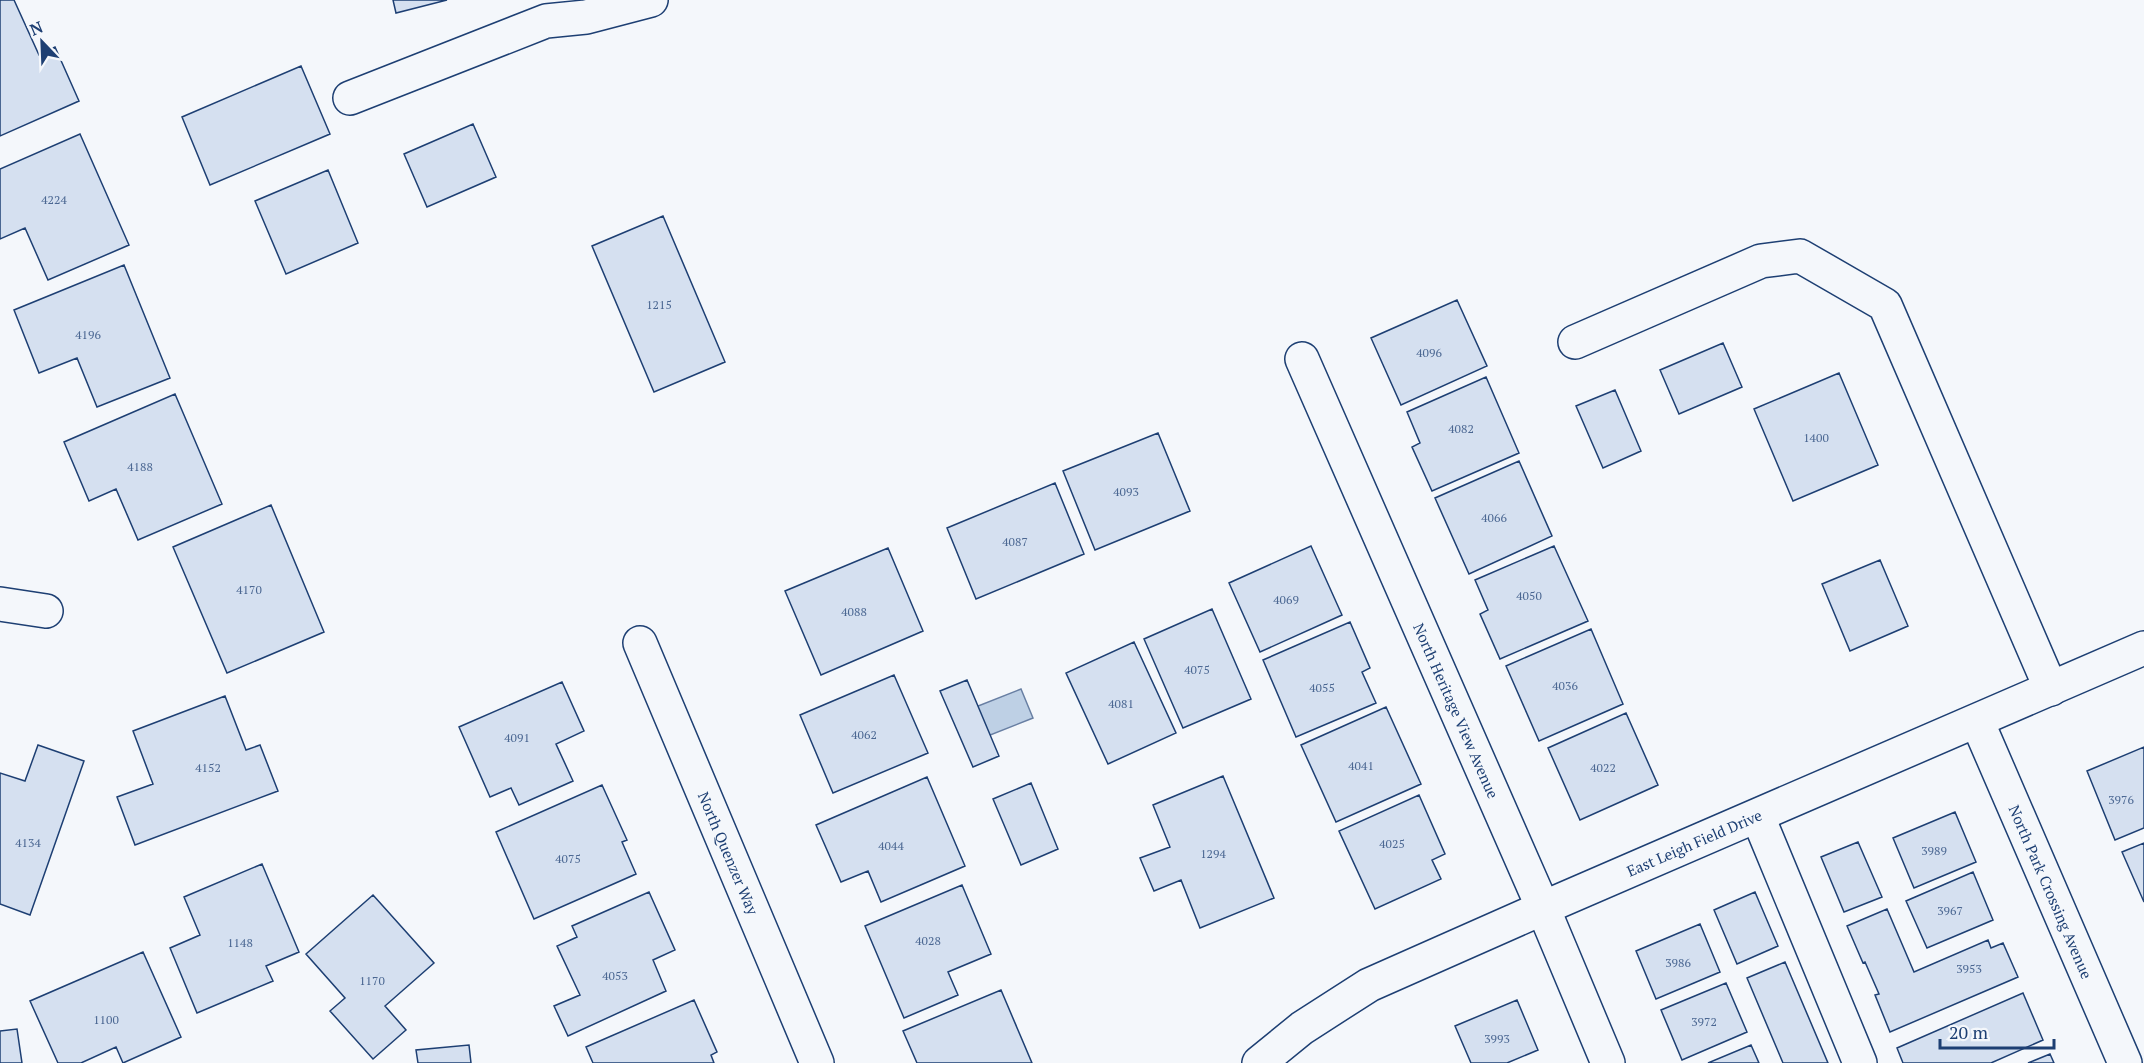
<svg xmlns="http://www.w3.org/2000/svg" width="2144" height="1063" font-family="'PT Serif',serif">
	<rect width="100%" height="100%" fill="#f4f7fb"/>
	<path fill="#bed0e5" stroke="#687fa3" stroke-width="1.5" d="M1021,689l12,29 -58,23 -12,-29z"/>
	<path fill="#d5e0f0" stroke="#1d3f73" stroke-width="1.5" d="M0,0h14l25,55 16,-8 24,54 -79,35z
		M393,0h54l-51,13z
		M301,66l29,68 -120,51 -28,-68z
		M473,124l23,53 -69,30 -23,-53z
		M80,134l49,111 -81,35 -23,-52 -25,11v-70z
		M328,170l30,73 -72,31 -31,-73z
		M663,216l62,146 -71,30 -62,-146z
		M124,265l46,113 -73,29 -20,-49 -38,15 -25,-63z
		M1457,300l30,66 -86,39 -30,-67z
		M1723,343l19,44 -63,27 -19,-44z
		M1839,373l39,92 -85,36 -39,-92z
		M1486,377l33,76 -87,38 -20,-44 8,-4 -13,-31z
		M1615,390l26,61 -38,17 -27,-62z
		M175,394l47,110 -84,36 -22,-51 -27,12 -25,-59z
		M1158,433l32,78 -95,39 -32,-79z
		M1519,461l33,75 -83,38 -34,-76z
		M1055,483l29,71 -108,45 -29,-71z
		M271,505l53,127 -97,41 -54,-126z
		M1311,546l31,69 -82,37 -31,-69z
		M1554,546l34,75 -88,38 -20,-45 8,-4 -13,-30z
		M888,548l35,83 -102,44 -36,-84z
		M1880,560l28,66 -58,25 -28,-67z
		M1212,609l39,90 -68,29 -39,-89z
		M1350,622l20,46 -8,4 14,31 -80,34 -33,-77z
		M1591,629l32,75 -84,37 -33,-75z
		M1134,642l42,91 -68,31 -42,-91z
		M894,675l34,78 -95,40 -33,-78z
		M967,680l32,76 -26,11 -33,-76z
		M562,682l22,49 -28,13 17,37 -54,24 -8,-17 -21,9 -31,-70z
		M225,696l21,54 14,-5 18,46 -143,54 -18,-48 36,-13 -20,-53z
		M1386,707l35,77 -85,38 -35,-77z
		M1626,713l32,72 -78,35 -32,-72z
		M38,745l46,16 -54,154 -30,-11v-131l25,8z
		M2144,747v81l-29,12 -28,-69z
		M1223,776l51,122 -74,30 -19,-48 -27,11 -14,-33 30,-11 -17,-42z
		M927,777l38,89 -84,36 -13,-31 -27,11 -25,-57z
		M1031,783l27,66 -37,16 -28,-66z
		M602,785l25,55 -5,2 14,32 -102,45 -38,-87z
		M1419,795l26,59 -13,6 9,19 -66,30 -36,-78z
		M1955,812l21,50 -62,26 -21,-50z
		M1858,842l24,55 -38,15 -23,-55z
		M2144,843v59l-22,-50z
		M262,864l37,88 -33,14 7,15 -76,32 -27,-65 30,-13 -16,-38z
		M1973,872l20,48 -66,28 -21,-47z
		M962,885l29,69 -43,18 10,23 -54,23 -39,-92z
		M649,892l26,58 -22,10 13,31 -98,45 -14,-30 26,-11 -23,-49 20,-9 -5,-11z
		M1755,892l23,54 -41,18 -23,-54z
		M373,895l61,68 -49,43 21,24 -33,29 -43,-48 15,-13 -39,-44z
		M1887,909l27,63 74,-32 3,8 12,-5 15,34 -128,55 -15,-37 4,-1 -14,-32 -2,1 -16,-37z
		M1700,924l20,48 -64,27 -20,-48z
		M143,952l38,85 -58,26 -7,-16 -35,16h-23l-28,-62z
		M1785,962l43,101h-45l-36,-85z
		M1726,983l21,49 -65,28 -21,-50z
		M1001,990l31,73h-115l-14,-32z
		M2023,993l20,47 -52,23h-88l-6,-15z
		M694,1000l23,52 -6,3 3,8h-121l-7,-16z
		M1517,1000l21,50 -31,13h-36l-16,-37z
		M17,1029l5,34h-22v-32z
		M469,1045l2,18h-53l-2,-13z
		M1751,1045l8,18h-51z
		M2050,1054l4,9h-26z"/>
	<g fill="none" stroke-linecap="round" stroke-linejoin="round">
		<defs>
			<g id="minor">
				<path d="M350,98l196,-77 40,-4 65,-17"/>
				<path d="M1575,342l186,-81 39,-5 85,49 166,384"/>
				<path id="s1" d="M1302,359l241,549 65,155"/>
				<path d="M0,604l46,7"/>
				<path id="s2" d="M640,643l177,420"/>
				<path id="s3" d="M1977,721l148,342"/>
				<path d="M1758,817l102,246"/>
				<path id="s4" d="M1259,1063l43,-35 67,-43 174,-77 601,-260"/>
			</g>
		</defs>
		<use href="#minor" stroke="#1d3f73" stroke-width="36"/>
		<use href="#minor" stroke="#f4f7fb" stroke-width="33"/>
	</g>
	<g text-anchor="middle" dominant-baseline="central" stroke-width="4.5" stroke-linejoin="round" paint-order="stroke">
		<g font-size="12" fill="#4b6792">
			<text x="54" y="199">4224</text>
			<text x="659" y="304">1215</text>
			<text x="88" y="334">4196</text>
			<text x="1429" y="352">4096</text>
			<text x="1461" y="428">4082</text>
			<text x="1816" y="437">1400</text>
			<text x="140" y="466">4188</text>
			<text x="1126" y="491">4093</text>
			<text x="1494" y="517">4066</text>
			<text x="1015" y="541">4087</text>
			<text x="249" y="589">4170</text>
			<text x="1529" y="595">4050</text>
			<text x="1286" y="599">4069</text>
			<text x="854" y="611">4088</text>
			<text x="1197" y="669">4075</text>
			<text x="1565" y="685">4036</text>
			<text x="1322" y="687">4055</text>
			<text x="1121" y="703">4081</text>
			<text x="864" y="734">4062</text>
			<text x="517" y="737">4091</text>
			<text x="1361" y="765">4041</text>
			<text x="208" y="767">4152</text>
			<text x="1603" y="767">4022</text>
			<text x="2121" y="799">3976</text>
			<text x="28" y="842">4134</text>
			<text x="1392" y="843">4025</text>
			<text x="891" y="845">4044</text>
			<text x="1934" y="850">3989</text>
			<text x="1213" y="853">1294</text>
			<text x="568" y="858">4075</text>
			<text x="1950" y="910">3967</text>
			<text x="928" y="940">4028</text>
			<text x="240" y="942">1148</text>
			<text x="1678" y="962">3986</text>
			<text x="1969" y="968">3953</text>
			<text x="615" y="975">4053</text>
			<text x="372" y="980">1170</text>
			<text x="106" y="1019">1100</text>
			<text x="1704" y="1021">3972</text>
			<text x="1497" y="1038">3993</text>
		</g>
		<g font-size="15" fill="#1d3f73" stroke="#f4f7fb">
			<text stroke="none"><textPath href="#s1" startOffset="384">North Heritage View Avenue</textPath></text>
			<text stroke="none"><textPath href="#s4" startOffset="490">East Leigh Field Drive</textPath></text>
			<text stroke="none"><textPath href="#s2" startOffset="228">North Quenzer Way</textPath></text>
			<text stroke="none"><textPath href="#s3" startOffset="186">North Park Crossing Avenue</textPath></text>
		</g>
	</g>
	<g transform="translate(42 42) rotate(337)" stroke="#f4f7fb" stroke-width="4.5" paint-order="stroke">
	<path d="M0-4.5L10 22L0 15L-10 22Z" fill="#1d3f73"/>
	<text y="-9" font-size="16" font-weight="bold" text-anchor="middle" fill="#1d3f73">N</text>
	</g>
	<path d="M1940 1039v9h114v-9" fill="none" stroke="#1d3f73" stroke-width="3"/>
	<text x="1949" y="1039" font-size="18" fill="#1d3f73" stroke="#f4f7fb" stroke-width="4.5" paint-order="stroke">20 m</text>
</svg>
